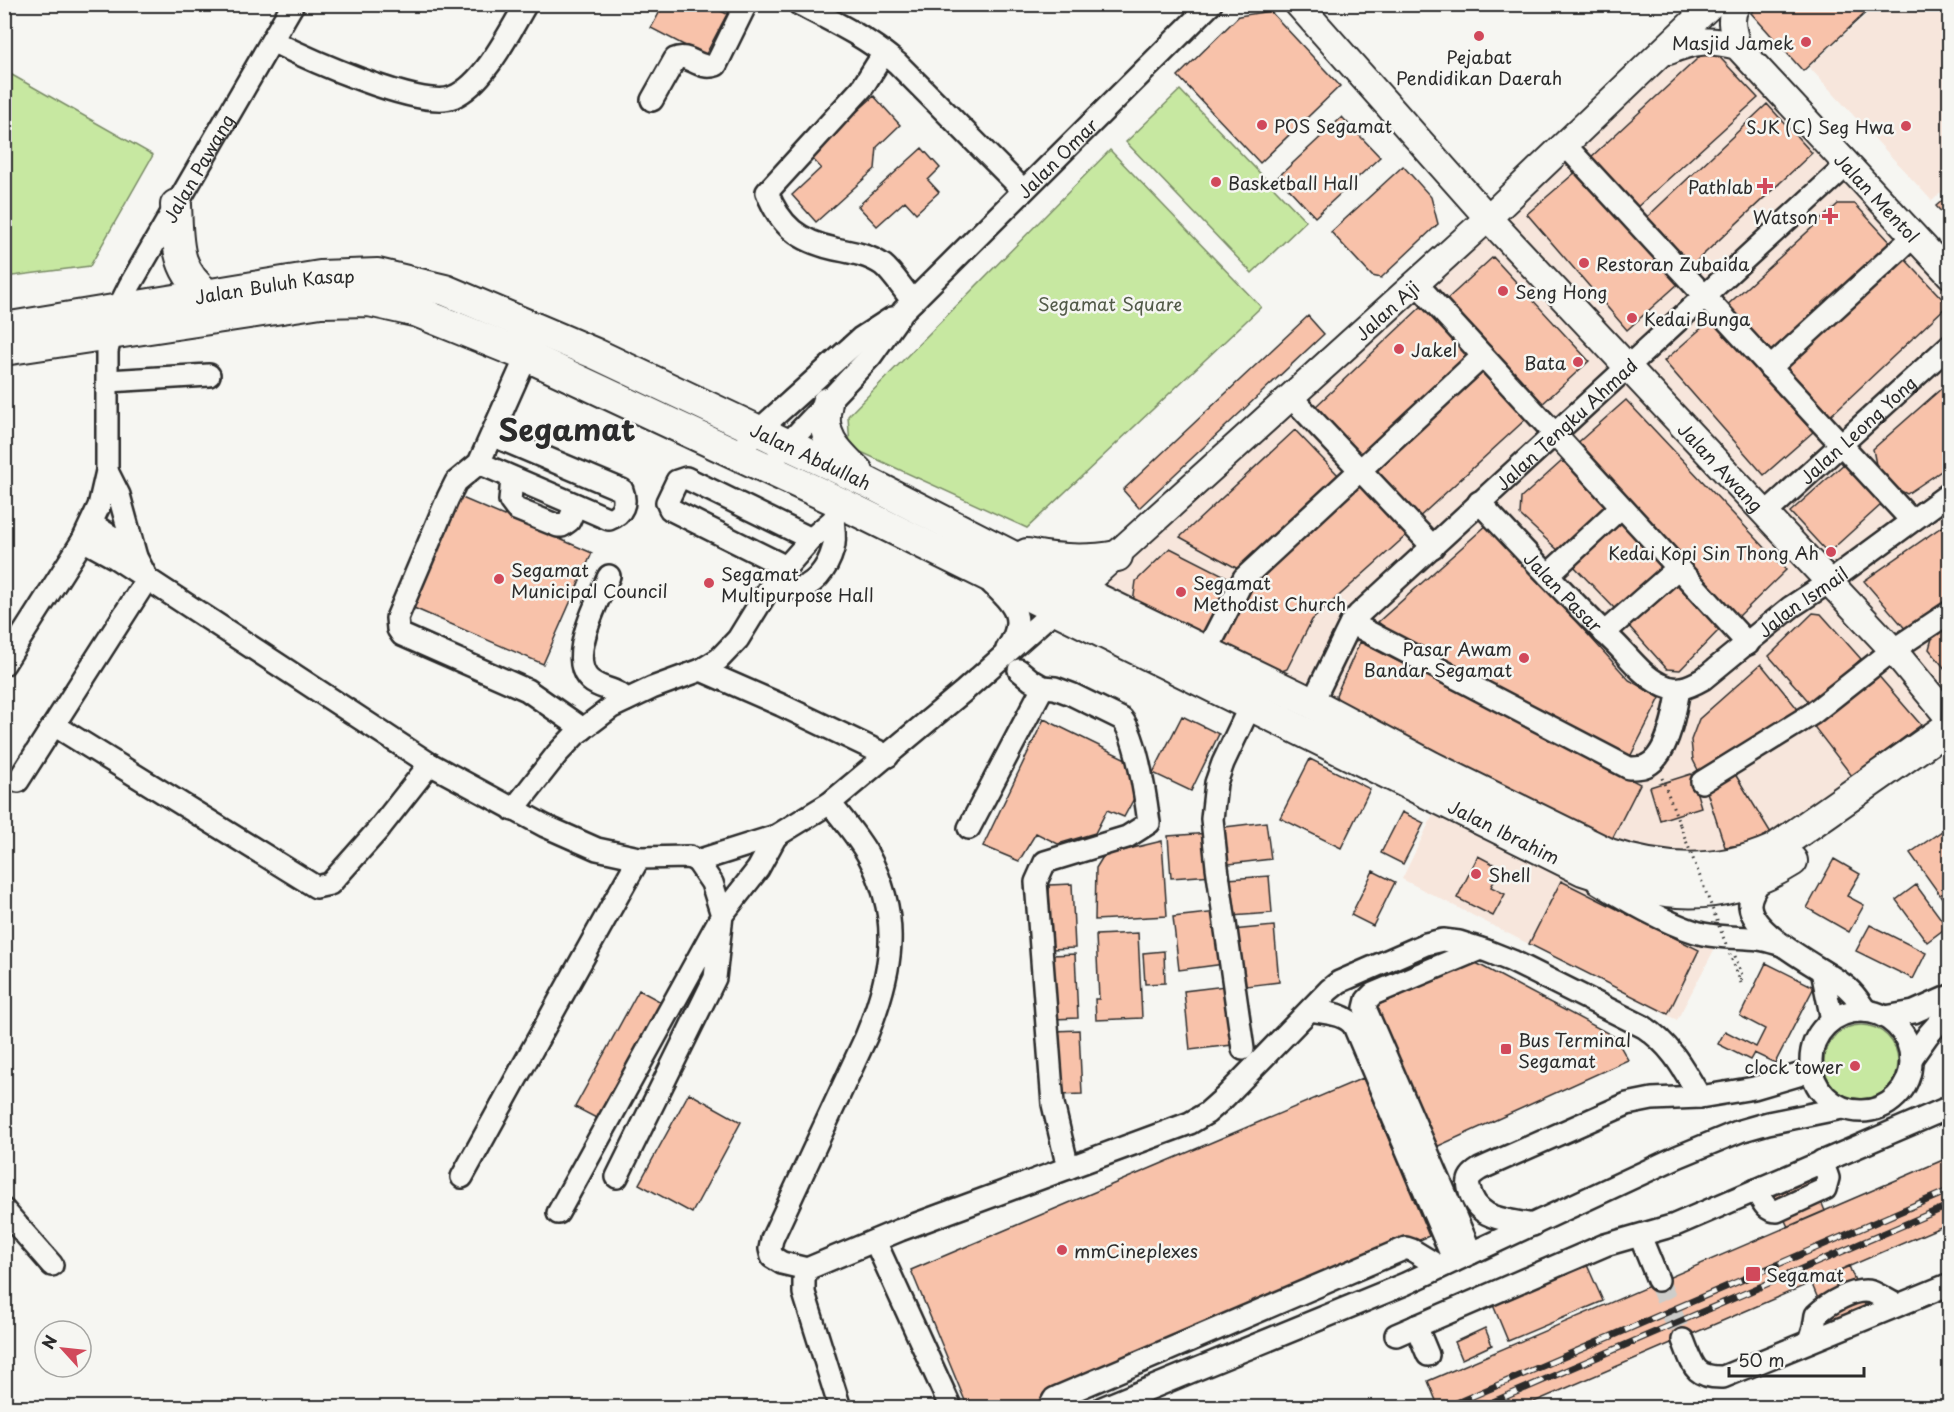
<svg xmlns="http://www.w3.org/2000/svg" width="1954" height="1412" font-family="'Playpen Sans',sans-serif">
	<rect width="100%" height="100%" fill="#f6f6f2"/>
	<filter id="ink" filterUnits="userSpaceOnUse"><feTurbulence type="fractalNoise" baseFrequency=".0167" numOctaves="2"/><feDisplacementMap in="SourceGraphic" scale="12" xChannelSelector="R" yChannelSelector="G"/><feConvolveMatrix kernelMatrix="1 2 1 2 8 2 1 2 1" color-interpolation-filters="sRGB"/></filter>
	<g filter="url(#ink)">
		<path fill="#f7e6dc" d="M1877,5h72v180l-17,16 -123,-134z
			M1700,51l33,6 216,235v421l-178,126 -27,12 -82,5 -52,-13 -511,-254 497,-457 73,-71z
			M1435,811l279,139 -37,70 -275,-141z"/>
		<path fill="#c7e8a1" stroke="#798a66" stroke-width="1.5" d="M5,71l148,84 -63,111 -85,11z
			M1180,90l126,131 -54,52 -126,-131z
			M1110,150l151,157 -234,221 -177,-81 -2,-31z
			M1824 1062a37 37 0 1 1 74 0a37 37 0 1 1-74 0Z"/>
		<path fill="#f8c2aa" stroke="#2b2b2b" stroke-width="1.5" d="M664,4h44l19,10 -22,42 -54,-28z
			M1760,4h115l-72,67 -52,-58z
			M1270,11l70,75 -80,77 -82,-87 61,-60z
			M1710,47l48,51 -123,111 -45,-51z
			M874,96l26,29 -23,22 -2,22 -59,53 -24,-27 29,-27 -12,-13z
			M1767,104l45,49 -122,114 -45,-48z
			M1342,117l38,40 -65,60 -37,-40z
			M922,148l18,20 -12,12 11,12 -23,21 -11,-12 -28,25 -19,-20z
			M1403,166l28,31 7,27 -57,54 -9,-2 -41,-44z
			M1578,170l100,114 -51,46 -100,-116z
			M1950,194v27l-14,-15z
			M1838,204h17l37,40 -122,115 -47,-50z
			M1902,256l46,49 -121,114 -46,-49z
			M1493,257l96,104 -49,45 -96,-104z
			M1422,306l47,50 -109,102 -46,-50z
			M1308,316l16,18 -185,174 -16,-18z
			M1713,318l100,114 -49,43 -100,-114z
			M1478,368l48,51 -111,102 -47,-52z
			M1950,381v84l-43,29 -10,-5 -21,-24 -3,-16z
			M1626,400l160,170 -50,49 -162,-173z
			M1295,430l45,47 -100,93 -60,-33z
			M1561,462l13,2 36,43 -50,45 -40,-37 1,-17z
			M1845,463l37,41 -54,49 -38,-41z
			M1362,482l47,51 -97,87 -25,49 -12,5 -53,-27 37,-73z
			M455,495l49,21 9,-21 42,18 -9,20 46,20 -49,111 -136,-59z
			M1620,518l45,50 -49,42 -45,-47z
			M1950,521v82l-42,29 -44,-51z
			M1488,524l141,156 31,18 -30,59 -233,-121 -19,-14z
			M1170,548l63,32 -30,59 -70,-36 3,-22z
			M1676,579l45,49 -41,42 -13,-1 -40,-45z
			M1813,613l8,1 40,45 -50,45 -42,-48z
			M1950,620v55l-21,-26 5,-18z
			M1360,642l280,142 -30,59 -271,-137 -3,-11z
			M1761,664l40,49 -100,63 -8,-16 -2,-20 8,-21z
			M1876,673l45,52 -69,51 -40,-52z
			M1182,716l37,18 -28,57 -38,-18z
			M1044,719l88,43 6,29 -14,26 -17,-7 -12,23 -37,11 -22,-11 -17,28 -36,-15z
			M1310,759l60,30 -29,59 -61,-30z
			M1691,774l10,33 -41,13 -10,-33z
			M1735,774l36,59 -23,11 -23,3 -19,-58z
			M1402,812l22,11 -21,41 -22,-11z
			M1266,822l5,37 -50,6 -4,-37z
			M1942,831l8,10v68l-40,-56z
			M1210,833l3,42 -42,3 -3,-42z
			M1162,841l5,75 -72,4 1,-52 8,-13z
			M1478,856l23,12 -10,19 14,7 -12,22 -36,-18z
			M1834,859l26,15 -13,22 17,9 -15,27 -42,-24z
			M1373,871l22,11 -22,44 -22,-11z
			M1269,876l3,37 -41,3 -3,-37z
			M1561,881l138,69 -31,64 -139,-70z
			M1072,884l3,64 -24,1 -2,-64z
			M1916,885l31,42 -20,15 -31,-42z
			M1218,912l6,52 -45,6 -6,-53z
			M1870,925l56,28 -13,26 -57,-28z
			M1274,926l5,56 -41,5 -6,-57z
			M1138,933l4,85 -46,2 -1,-21h4l-3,-64z
			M1164,951l1,32 -20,1 -2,-31z
			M1075,954l3,64 -24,1 -2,-64z
			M1476,963l139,74 13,23 -194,88 -61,-141z
			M1766,963l48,24 -39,76 -21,-10 -4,7 -32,-16 7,-13 31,16 9,-18 -25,-13z
			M1225,986l7,59 -42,5 -6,-59z
			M639,990l26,14 -63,117 -27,-14z
			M1079,1030l3,64 -24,1 -3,-64z
			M1363,1078l66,158 -402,172h-59l-57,-138z
			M689,1093l52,29 -49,91 -53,-29z
			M1950,1157v66l-430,185h-81l-11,-27z
			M1812,1179l13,32 -37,16 -14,-31z
			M1587,1265l16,36 -95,40 -15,-36z
			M1849,1266l19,46 -38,16 -19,-46z
			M1485,1328l7,17 -30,14 -7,-17z"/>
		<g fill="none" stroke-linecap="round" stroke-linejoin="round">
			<path stroke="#cdcdca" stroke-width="21" stroke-dasharray="21 10" stroke-linecap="butt" d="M1658,1280l25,60"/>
			<defs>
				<g id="minor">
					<path d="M799,4c37,19 65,32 98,59l126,127"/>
					<path d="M272,41c32,16 150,70 181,56 31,-13 56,-64 73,-93"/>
					<path d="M884,53l-22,35 -95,104c13,34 32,49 68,57 16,3 34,6 48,16 10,8 21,26 30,36"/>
					<path d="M652,100l23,-41c14,-7 23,12 41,6l30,-61"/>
					<path d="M1566,146l345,374"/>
					<path d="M1416,283l332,361"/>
					<path d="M532,344l-53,119 -23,19 -8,16 -51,120 1,11 4,6 125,55 56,39"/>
					<path d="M1770,368l144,-132"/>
					<path d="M108,381l101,-6"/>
					<path d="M1291,397l142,150"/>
					<path d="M737,453l22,-23 102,-92 31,-20"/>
					<path id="s1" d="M779,453l92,-97 32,-45 308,-307"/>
					<path d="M479,463l130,56c14,-5 18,-16 13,-29l-130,-55"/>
					<path d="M107,471l12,24 17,62 11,21"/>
					<path d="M512,478l-2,23 6,8 42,17h4l7,-5 7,-16"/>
					<path id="s2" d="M1479,502c45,48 90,97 137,142 13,13 27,32 44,40 16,9 29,3 43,-5l88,-72 38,-25 121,-89"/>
					<path id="s3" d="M1766,513l184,-168"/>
					<path d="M92,524l33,21 11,12"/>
					<path d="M83,540l31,17 316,207 115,62 52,23 42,9 50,-1 8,4 79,-25 54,-33 134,-112 92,-82"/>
					<path d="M786,567l-116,-58 -3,-7 10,-21 9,-3 125,61"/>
					<path d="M1548,575l73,-68"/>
					<path d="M609,576c-10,22 -43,83 -19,104 11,10 27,8 36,20"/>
					<path d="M773,582c6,2 12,5 18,6 22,3 37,-21 42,-39 3,-9 1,-20 0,-29"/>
					<path d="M992,584c23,21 35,36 15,65"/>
					<path d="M1351,623l278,145c4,0 10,0 14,-1 25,-7 32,-56 36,-78"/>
					<path d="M1604,633l74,-65"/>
					<path d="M1206,652l38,-74 239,-222"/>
					<path id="s4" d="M4,664l79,-124 16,-34 8,-35v-120l10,-40 13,-26 163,-281"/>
					<path d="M701,670l80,35 107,51"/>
					<path d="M1019,670l12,10 12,7 12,1 16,6 51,25c15,18 24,81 27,104l-22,14 -82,25 -9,20 17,222 15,64"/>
					<path id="s5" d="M1312,703l39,-80 8,-9 489,-450"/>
					<path d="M54,725l262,162 14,-3 48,-54 52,-66"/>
					<path d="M18,781l129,-202"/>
					<path d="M1702,782l110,-68 81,-64 57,-38"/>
					<path d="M513,810l44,-56 18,-19 37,-28 40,-19 49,-18 18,-11 19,-20 35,-57 38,-43 22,-19 8,-17"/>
					<path d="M969,828l74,-141"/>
					<path d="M1763,877c-6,9 -14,18 -13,29 3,29 68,60 91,77 11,7 18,18 25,28"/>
					<path d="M1598,883c26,16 75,44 105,51 19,4 38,3 56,5 8,1 16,4 23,6"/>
					<path d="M1822,971l10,49"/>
					<path d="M1310,1010c15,3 35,3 44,16l100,235"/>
					<circle cx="1861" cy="1061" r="50"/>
					<path d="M1885,1017l29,-5 36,-16"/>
					<path d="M1243,1049l-26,-182 -5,-48 4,-36 7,-20 28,-59"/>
					<path d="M1911,1059l17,-24 22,-25"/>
					<path d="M462,1177c59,-107 117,-213 177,-319"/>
					<path d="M617,1177l98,-199 7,-63 36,-46 18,-33"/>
					<path d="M1756,1190c6,10 9,21 21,21l48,-22 3,-11 -6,-17"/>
					<path d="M4,1210l48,55"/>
					<path d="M558,1213l164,-298 -10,-32 -15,-22"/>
					<path d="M1533,1225c-27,-6 -57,-4 -64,-37 -2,-10 3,-14 11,-19l147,-65 25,-5 48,-2"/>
					<path d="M1640,1236l18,44"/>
					<path d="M875,1241l76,167"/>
					<path d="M1471,1253l-106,-245 2,-8 6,-6 107,-45"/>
					<path d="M807,1269l-25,-6 -10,-6 -2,-8 2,-10 94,-202c26,-64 37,-118 2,-182 -10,-18 -25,-35 -38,-52"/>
					<path d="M1416,1326l12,29"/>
					<path d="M1396,1335l209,-90 70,-20 275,-118"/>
					<path d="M1683,1340c10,24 10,38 40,37l227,-93"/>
					<path d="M1810,1341l4,-13 2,-13c11,-11 39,-28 56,-23 6,2 18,10 25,13"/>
					<path d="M840,1408l-36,-115v-13l3,-11 93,-39 290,-107 17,-10 18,-16 104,-107 10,-8 87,-38 17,-4 16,2 28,9 25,10 132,66c28,19 39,41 56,70l54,-9 58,-17"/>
					<path d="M1049,1408l5,-9 4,-2 348,-149 6,2 28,17"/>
					<path d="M1102,1408l303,-124 272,-127 63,-26 28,-8 74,-15"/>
				</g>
				<g id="major">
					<path id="s6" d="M1298,4l190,214 405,432 57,69"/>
					<path d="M1737,46c-4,-15 -9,-28 0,-42"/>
					<path id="s7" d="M1669,51c26,-11 40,-12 68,-5l213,229"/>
					<path id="s8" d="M1064,602l424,-384 224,-214"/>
				</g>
				<g id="highway">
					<path d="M176,205c2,38 -1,65 32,90"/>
					<path id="s9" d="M4,328l316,-52 58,-2 67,16 151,64 273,129 210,107 233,113 120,64 177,87c55,18 110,20 164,-4l177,-124"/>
					<path id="s10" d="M4,350l317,-48 48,-1 49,11 109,44 314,147 742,367c78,26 137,37 209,-9"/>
					<path d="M827,403c-9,31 9,48 31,69"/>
					<path d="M1027,554c30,6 59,8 90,2"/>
				</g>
			</defs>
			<use href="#minor" stroke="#2b2b2b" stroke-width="26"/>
			<use href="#major" stroke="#2b2b2b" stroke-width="30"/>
			<use href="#highway" stroke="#2b2b2b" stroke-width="34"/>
			<path stroke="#2b2b2b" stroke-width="3" stroke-dasharray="1.5 4.5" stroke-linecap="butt" d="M1662,778l18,47
				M1735,956l7,19 -1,8"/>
			<use href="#minor" stroke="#f6f6f2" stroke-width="21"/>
			<use href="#major" stroke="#f6f6f2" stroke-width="26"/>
			<use href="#highway" stroke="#f6f6f2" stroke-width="30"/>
			<defs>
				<path id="rail" d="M1445,1408l505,-218
					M1479,1408l471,-203"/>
			</defs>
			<use href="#rail" stroke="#2b2b2b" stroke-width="7"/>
			<use href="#rail" stroke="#f6f6f2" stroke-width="4.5" stroke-dasharray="14" stroke-linecap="butt"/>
			<path stroke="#2b2b2b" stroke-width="3" stroke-dasharray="1.5 4.5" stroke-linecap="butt" d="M1680,825l61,158"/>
		</g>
	</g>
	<g fill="#d1495b" stroke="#f6f6f2" stroke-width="2">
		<circle cx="1479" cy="36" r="6"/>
		<circle cx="1806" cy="42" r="6"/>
		<circle cx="1262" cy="125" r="6"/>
		<circle cx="1906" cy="126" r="6"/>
		<circle cx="1216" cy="182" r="6"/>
		<path d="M1762 177h6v6h6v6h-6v6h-6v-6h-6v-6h6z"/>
		<path d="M1827 207h6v6h6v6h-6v6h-6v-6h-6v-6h6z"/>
		<circle cx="1584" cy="263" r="6"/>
		<circle cx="1503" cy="291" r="6"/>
		<circle cx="1632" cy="318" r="6"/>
		<circle cx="1399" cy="349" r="6"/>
		<circle cx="1578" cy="362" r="6"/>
		<circle cx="1831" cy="552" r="6"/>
		<circle cx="499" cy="579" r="6"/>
		<circle cx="709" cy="583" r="6"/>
		<circle cx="1181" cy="592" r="6"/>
		<circle cx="1524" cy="658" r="6"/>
		<circle cx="1476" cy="874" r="6"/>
		<rect x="1500" y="1043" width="12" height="12" rx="3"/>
		<circle cx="1855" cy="1066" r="6"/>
		<circle cx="1062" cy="1250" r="6"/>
		<rect x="1745" y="1266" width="16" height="16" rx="3"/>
	</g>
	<g text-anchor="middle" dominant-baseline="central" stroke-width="5" stroke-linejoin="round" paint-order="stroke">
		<g font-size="18" fill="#2b2b2b" stroke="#f6f6f2" text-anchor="start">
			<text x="1794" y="42" text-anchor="end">Masjid Jamek</text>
			<text x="1479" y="56" text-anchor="middle">Pejabat<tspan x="1479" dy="21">Pendidikan Daerah</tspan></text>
			<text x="1274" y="125">POS Segamat</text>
			<text x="1894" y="126" text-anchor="end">SJK (C) Seg Hwa</text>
			<text x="1228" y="182">Basketball Hall</text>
			<text x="1753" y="186" text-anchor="end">Pathlab</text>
			<text x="1818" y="216" text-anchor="end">Watson</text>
			<text x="1596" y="263">Restoran Zubaida</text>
			<text x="1515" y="291">Seng Hong</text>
			<text x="1644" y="318">Kedai Bunga</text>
			<text x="1411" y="349">Jakel</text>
			<text x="1566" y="362" text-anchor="end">Bata</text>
			<text x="1819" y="552" text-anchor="end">Kedai Kopi Sin Thong Ah</text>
			<text x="511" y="569">Segamat<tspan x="511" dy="21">Municipal Council</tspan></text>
			<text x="721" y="573">Segamat<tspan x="721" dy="21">Multipurpose Hall</tspan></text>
			<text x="1193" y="582">Segamat<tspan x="1193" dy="21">Methodist Church</tspan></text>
			<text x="1512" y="648" text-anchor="end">Pasar Awam<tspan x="1512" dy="21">Bandar Segamat</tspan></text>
			<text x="1488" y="874">Shell</text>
			<text x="1518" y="1039">Bus Terminal<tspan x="1518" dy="21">Segamat</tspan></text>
			<text x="1843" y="1066" text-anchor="end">clock tower</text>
			<text x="1074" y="1250">mmCineplexes</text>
			<text x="1766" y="1274">Segamat</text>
		</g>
		<g font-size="18" fill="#2b2b2b" stroke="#f6f6f2">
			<text stroke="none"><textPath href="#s1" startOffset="406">Jalan Omar</textPath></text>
			<text stroke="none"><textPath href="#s4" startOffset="546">Jalan Pawang</textPath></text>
			<text stroke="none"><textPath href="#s7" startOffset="276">Jalan Mentol</textPath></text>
			<text stroke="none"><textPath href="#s9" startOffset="274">Jalan Buluh Kasap</textPath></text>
			<text stroke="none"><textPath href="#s8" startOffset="435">Jalan Aji</textPath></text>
			<text stroke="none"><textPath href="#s5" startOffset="382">Jalan Tengku Ahmad</textPath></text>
			<text stroke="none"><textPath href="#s3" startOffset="124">Jalan Leong Yong</textPath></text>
			<text stroke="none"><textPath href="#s9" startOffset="849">Jalan Abdullah</textPath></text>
			<text stroke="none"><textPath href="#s6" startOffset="627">Jalan Awang</textPath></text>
			<text stroke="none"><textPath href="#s2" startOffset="123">Jalan Pasar</textPath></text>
			<text stroke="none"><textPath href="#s2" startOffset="429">Jalan Ismail</textPath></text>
			<text stroke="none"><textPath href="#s10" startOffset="1623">Jalan Ibrahim</textPath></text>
		</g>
		<g font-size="18" fill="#525a48" stroke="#f6f6f2">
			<text x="1110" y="303">Segamat Square</text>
		</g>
		<g font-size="30" font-weight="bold" fill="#2b2b2b" stroke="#f6f6f2">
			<text x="567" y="428">Segamat</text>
		</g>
	</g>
	<rect width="1954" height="1412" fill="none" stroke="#f6f6f2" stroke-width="24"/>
	<rect x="12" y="12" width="1930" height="1388" fill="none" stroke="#2b2b2b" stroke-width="2" filter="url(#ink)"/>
	<g transform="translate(63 1349) rotate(297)"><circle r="28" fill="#f6f6f2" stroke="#a5a5a2" stroke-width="1.5"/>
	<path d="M0-4.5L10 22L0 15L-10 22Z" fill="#d1495b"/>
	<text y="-9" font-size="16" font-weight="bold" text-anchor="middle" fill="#2b2b2b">N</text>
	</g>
	<path d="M1729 1367v9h135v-9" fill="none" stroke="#2b2b2b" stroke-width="3"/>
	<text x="1738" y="1367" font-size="18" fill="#2b2b2b" stroke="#f6f6f2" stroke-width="4.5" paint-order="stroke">50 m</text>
</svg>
